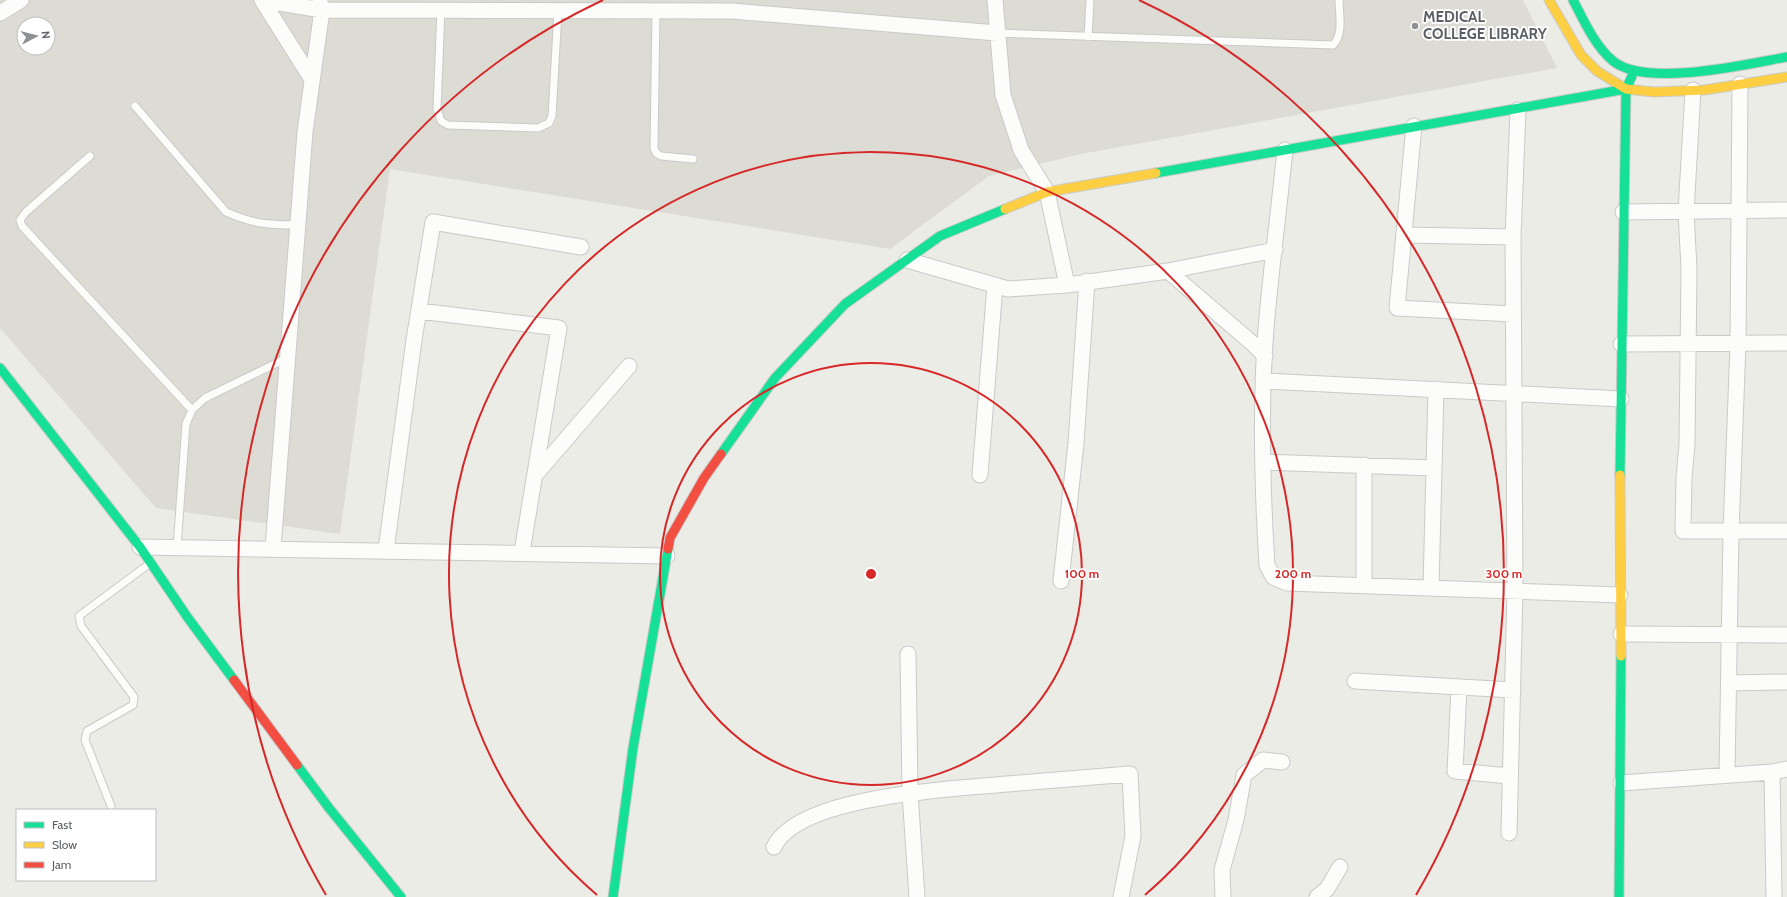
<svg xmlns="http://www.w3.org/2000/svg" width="1787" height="897" font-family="Cabin,sans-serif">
	<rect width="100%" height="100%" fill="#ecece6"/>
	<path fill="#dddcd4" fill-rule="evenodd" d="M0,0h1523l34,68 -476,86 -92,22 -99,73 -500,-80 -50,365 -184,-26 -156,-180zM24,24h24v24h-24z"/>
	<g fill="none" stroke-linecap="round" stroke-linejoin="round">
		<defs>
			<path id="lane" d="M441,10l-4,99 4,12 7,4 90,3 11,-5 3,-7 6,-105
				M656,11l-2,137 2,5 5,3 32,3
				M997,33l336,12c11,-11 6,-31 6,-45
				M1088,37l2,-37
				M135,106l91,106c28,12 42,13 72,13
				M90,156l-64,56 -6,8 2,6 170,184
				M177,547l9,-123 6,-14 13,-12 82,-40
				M111,806l-26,-66 2,-9 46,-26 1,-8 -53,-71 -2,-10 70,-52"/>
			<path id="street" d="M262,0l60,10 410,1 265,22
				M262,0l49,78
				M995,0l8,95 18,55 26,42 20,93
				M0,13l21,-13
				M1693,90l-7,122 3,57 -2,176 -3,32 -1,54h104
				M1414,126l-17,182 116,6
				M1285,150c-6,59 -14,119 -19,178 -6,79 -4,158 1,237l6,12 14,6 333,12
				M1623,212l164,-2
				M1404,235l109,2
				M907,260l101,29 59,-4 101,-14 107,-21
				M1168,271l84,72 13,13
				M419,311l140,17 -37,224
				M1621,344l166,-1
				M1264,381l357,18
				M1263,462l171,6
				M1364,465v120
				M536,474l93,-108
				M980,475l15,-190
				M140,547l527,9
				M273,548l32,-416 17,-122 -2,-8
				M386,550l28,-210 19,-118 148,25
				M1061,581l15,-138 11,-162
				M1431,588l5,-199
				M1621,634l166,1
				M908,654l2,139 7,104
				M1355,681l158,9
				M1729,683l58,-1
				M1459,687l-4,84 55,5
				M1772,772l2,125
				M1727,775l4,-244 7,-187 2,-260
				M1621,783l151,-11 15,-3
				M1509,833l6,-243 -2,-353 5,-127
				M774,847c25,-52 180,-58 233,-63 41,-3 82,-7 123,-10l3,62 -12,61
				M1223,897l-1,-27 14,-50 8,-45 19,-15 19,2
				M1317,897l10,-8 13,-22"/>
			<path id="fast" d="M1573,0c11,21 22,46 40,61 33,27 134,3 174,-4
				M1156,173l470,-84
				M0,368l140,179 48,71 46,62
				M721,454l54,-76 70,-74 95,-68 65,-27
				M1620,475l6,-386 6,-13
				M297,765l32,43 72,89
				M613,897l20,-149 35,-199
				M1619,897l2,-241"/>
			<path id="slow" d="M1549,0l32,55 16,16 29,18 28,3 50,-2 83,-13
				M1005,209l42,-17 109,-19
				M1620,475l1,181"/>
			<path id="jam" d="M668,549l2,-11 34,-60 17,-24
				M234,680l63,85"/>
		</defs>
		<use href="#lane" stroke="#c9cac8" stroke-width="9"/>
		<use href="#street" stroke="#c9cac8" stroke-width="17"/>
		<use href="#fast" stroke="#c9cbca" stroke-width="11"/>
		<use href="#slow" stroke="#c9cbca" stroke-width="11"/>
		<use href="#jam" stroke="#c9cbca" stroke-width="11"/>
		<use href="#lane" stroke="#fcfcfb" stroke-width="7"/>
		<use href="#street" stroke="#fcfcfb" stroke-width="15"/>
		<use href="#fast" stroke="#16e098" stroke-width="9"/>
		<use href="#slow" stroke="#ffcf43" stroke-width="9"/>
		<use href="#jam" stroke="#f24e42" stroke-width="9"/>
	</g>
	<g fill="none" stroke="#d62828" stroke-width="2">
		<circle cx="871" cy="574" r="211"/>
		<path d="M597 895A422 422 0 1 1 1145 895"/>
		<path d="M326 895A633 633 0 0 1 603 0M1139 0A633 633 0 0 1 1416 895"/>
	</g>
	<circle fill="#8e9092" stroke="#fff" stroke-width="1.5" cx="1415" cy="26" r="4"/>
	<g text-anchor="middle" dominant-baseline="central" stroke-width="3.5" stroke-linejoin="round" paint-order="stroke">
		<g font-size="15" font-weight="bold" fill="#5b5f65" stroke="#fff" text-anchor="start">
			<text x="1423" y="17">MEDICAL<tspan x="1423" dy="17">COLLEGE LIBRARY</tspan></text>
		</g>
	</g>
	<circle cx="871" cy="574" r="6" fill="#d62828" stroke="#fff" stroke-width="2"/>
	<g font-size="12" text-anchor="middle" font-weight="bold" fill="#d62828" stroke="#fff" stroke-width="3.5" stroke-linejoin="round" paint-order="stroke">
		<text x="1082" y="578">100 m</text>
		<text x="1293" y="578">200 m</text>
		<text x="1504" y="578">300 m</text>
	</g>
	<rect x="16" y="809" width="140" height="72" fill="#ffffff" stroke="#bdbfc1"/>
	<rect x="24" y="822" width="20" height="6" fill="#16e098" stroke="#bdbfc1"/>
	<text x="52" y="829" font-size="12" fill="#5b5f65">Fast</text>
	<rect x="24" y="842" width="20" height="6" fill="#ffcf43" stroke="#bdbfc1"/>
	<text x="52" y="849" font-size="12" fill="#5b5f65">Slow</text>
	<rect x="24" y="862" width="20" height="6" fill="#f24e42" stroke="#bdbfc1"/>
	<text x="52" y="869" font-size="12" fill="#5b5f65">Jam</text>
	<g transform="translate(36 36) rotate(83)"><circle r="19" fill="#ffffff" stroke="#bdbfc1"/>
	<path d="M0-3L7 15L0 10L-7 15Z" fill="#8e9092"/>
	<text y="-6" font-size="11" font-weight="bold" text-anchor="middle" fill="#5b5f65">N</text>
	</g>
</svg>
